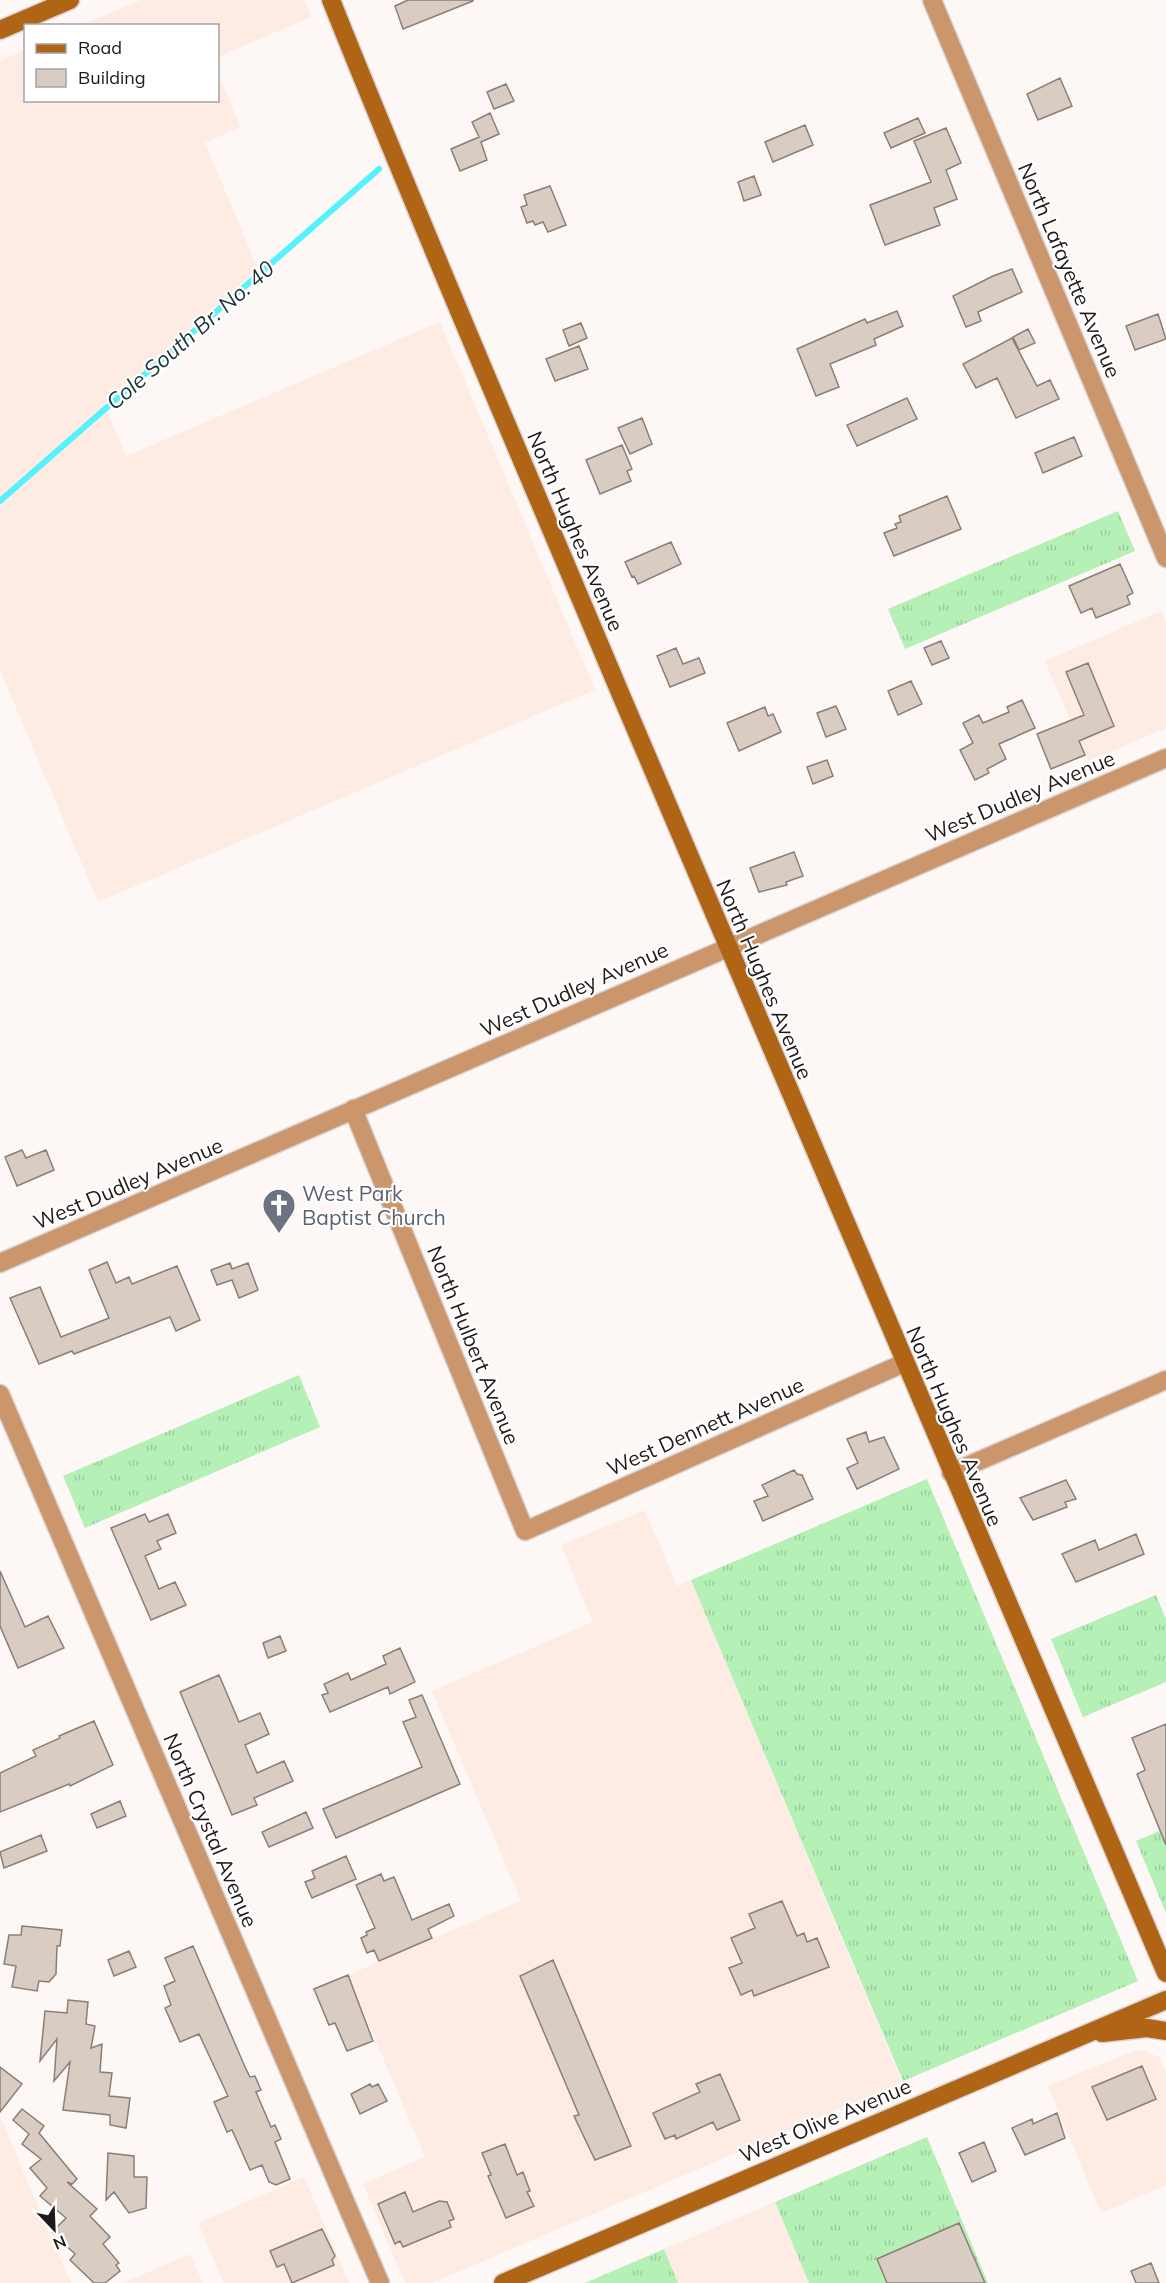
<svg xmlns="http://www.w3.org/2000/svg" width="1166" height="2283" font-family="Mulish,sans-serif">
	<defs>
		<pattern id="grass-tufts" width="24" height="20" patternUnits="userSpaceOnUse" patternTransform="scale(1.5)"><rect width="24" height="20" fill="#b5f0b6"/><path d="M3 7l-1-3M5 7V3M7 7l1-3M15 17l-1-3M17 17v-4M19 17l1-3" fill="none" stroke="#9bcd9c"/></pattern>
	</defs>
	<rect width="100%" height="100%" fill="#fdf7f5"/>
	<path fill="#fdebe4" d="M141,0h163l7,17 -93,40v-31l-136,-1z
		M25,50l1,50h192v-27l22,54 -35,16 53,126 -154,135 22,52 314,-134 155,368 -497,212 -98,-232v-609z
		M1161,611l5,13v104l-78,33 -43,-100z
		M645,1510l32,76 14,-6 211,502 -470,201h-27l-42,-99 62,-27 -77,-182 173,-74 -89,-210 161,-69 -32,-77z
		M1138,2049l21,8 7,17v111l-65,28 -53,-127z
		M0,2116l62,147 9,20h-71z
		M304,2177l45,106h-125l-26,-60z
		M775,2202l34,81h-131l-14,-34z
		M190,2254l13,29h-80z"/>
	<path fill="url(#grass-tufts)" d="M1118,511l17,40 -230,98 -17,-40z
		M299,1375l21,52 -235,101 -22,-52z
		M927,1479l211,502 -235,100 -212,-501z
		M1156,1595l10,24v63l-83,35 -32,-78z
		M1166,1828v85l-30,-72z
		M927,2137l61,146h-179l-34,-81z
		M664,2249l14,34h-93z"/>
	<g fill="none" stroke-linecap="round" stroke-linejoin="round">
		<path stroke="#56f2fb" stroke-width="6" d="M0,501l379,-332"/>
	</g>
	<path fill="#d8ccc3" stroke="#8a7f77" stroke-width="1.5" d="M408,0h65v1l-70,28 -8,-23z
		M1060,78l12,28 -34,14 -11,-26z
		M506,84l8,17 -20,8 -7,-17z
		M490,113l9,21 -18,8 6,18 -27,11 -9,-22 28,-12 -7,-15z
		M918,118l7,15 -34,15 -7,-15z
		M805,125l8,20 -40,17 -8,-20z
		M946,128l15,35 -15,7 11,29 -23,9 6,17 -55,20 -15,-40 61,-23 -17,-41z
		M754,176l7,19 -17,6 -6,-19z
		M550,186l16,39 -18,7 -5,-10 -8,3 -2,-4 -6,2 -6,-16 6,-2 -3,-10z
		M1012,269l10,23 -44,20 3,9 -15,6 -13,-31 40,-20z
		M897,311l6,15 -29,13 2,6 -46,19 9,23 -23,9 -19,-47 68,-30 2,4z
		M1158,314l8,25 -31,11 -9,-24z
		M581,323l6,15 -18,8 -6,-16z
		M1028,329l7,14 -16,7 -6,-13z
		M1012,338l25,48 13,-6 9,19 -43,19 -19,-40 -21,10 -13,-24z
		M579,346l9,23 -33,12 -9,-22z
		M907,398l10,21 -60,27 -10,-21z
		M642,418l10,26 -22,10 -12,-26z
		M1074,437l8,19 -39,17 -8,-20z
		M622,445l10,24 -5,2 4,10 -31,13 -14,-34z
		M947,496l14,33 -67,27 -10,-23 13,-5 -2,-4 6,-2 -2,-6z
		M671,542l10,22 -43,20 -4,-8 -2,1 -7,-15z
		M1120,564l13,29 -6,3 3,8 -34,14 -4,-10 -11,5 -12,-27z
		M941,641l8,17 -17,7 -8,-17z
		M676,648l7,16 16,-6 6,15 -35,14 -13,-31z
		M1088,663l26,63 -35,15 6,14 -34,14 -14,-35 47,-19 -18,-43z
		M911,681l11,23 -24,11 -10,-24z
		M1022,700l13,28 -36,16 7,15 -19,10 2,4 -14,7 -15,-30 13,-7 -10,-20 16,-8 4,8 26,-11 -2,-5z
		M836,706l10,23 -20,8 -9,-24z
		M765,707l3,9 5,-2 8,18 -42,19 -12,-28z
		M827,760l6,16 -20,8 -6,-17z
		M794,852l9,24 -17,6 1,3 -28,7 -9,-24z
		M22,1150l4,8 20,-8 8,20 -37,16 -12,-29z
		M107,1262l9,21 13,-6 3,7 45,-18 23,54 -24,11 -6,-14 -96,37 -2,-3 -33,13 -29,-66 30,-11 21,50 48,-19 -20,-48z
		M230,1263l2,6 16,-6 10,27 -19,8 -7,-18 -15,5 -6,-15z
		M866,1432l3,10 15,-5 15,32 -42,20 -10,-21 11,-5 -11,-24z
		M794,1470l3,4 5,1 11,24 -50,22 -9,-20 14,-5 -6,-11z
		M1066,1480l10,19 -11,3 2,5 -34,13 -13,-22z
		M145,1514l4,8 19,-8 8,19 -19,8 4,8 -16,7 14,33 16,-7 11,23 -35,15 -40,-92z
		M1136,1534l8,20 -68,28 -14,-28 33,-14 4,10z
		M0,1571l25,56 23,-11 16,32 -46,20 -18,-42z
		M280,1636l6,15 -18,7 -5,-15z
		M400,1648l15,34 -25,12 -2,-7 -58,25 -8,-17 6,-2 -4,-9 24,-11 3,7 35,-16 -3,-8z
		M219,1675l20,47 21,-9 9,21 -24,11 12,28 27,-12 9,20 -39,17 3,7 -25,10 -52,-123z
		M422,1695l38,89 -124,54 -13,-29 99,-42 -19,-45 13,-5 -7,-17z
		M94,1721l19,44 -43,21 -1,-2 -22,9 -47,19v-39l36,-17 -3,-6 27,-12 -1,-2z
		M1166,1724v121l-29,-71 8,-4 -13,-32z
		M120,1801l6,15 -29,12 -6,-14z
		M306,1812l7,16 -44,19 -7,-15z
		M41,1835l6,16 -43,17 -4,-16z
		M346,1856l10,23 -44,19 -7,-16 10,-4 -3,-7z
		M381,1874l3,7 10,-4 18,43 37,-16 5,12 -26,13 4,9 -53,23 -5,-11 -7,3 -6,-15 6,-3 -1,-3 9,-4 -19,-43z
		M782,1901l15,35 7,-3 3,9 10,-4 12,29 -75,29 -2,-6 -11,5 -12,-27 13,-5 -11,-25 24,-10 -6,-14z
		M22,1926l40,4 -2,16h-3l-1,28 -7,8 -10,-1 -2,10 -25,-4 4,-21 -12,-2 5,-29h12z
		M193,1946l52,121 5,10 5,-1 6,14 -5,2 15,35 4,-2 6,14 -6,3 15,37 -14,6 -7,-3 -7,-17 -12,5 -18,-40 -5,2 -13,-30 14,-6 -29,-62 -19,8 -15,-34 6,-3 -7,-19 11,-5 -10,-23z
		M129,1951l7,16 -22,9 -6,-16z
		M553,1960l78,186 -36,14 -21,-44 5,-1 -59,-139z
		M348,1975l25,66 -26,10 -12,-28 -6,2 -15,-36z
		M68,2000l20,2 -2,22 9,2 -4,22 11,-4 -2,28 12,1 -3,23 21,2 -4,30 -16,-3v-10l-47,-5 7,-48 -16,19 3,-42 -17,22 5,-50 22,2z
		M1142,2066l14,33 -49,21 -15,-33z
		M0,2067l22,17 -22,28z
		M720,2074l20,46 -23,10 -4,-8 -37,17 -1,-4 -10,4 -12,-26 47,-21 -4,-8z
		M370,2084l2,3 6,-3 9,17 -27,13 -9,-20z
		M22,2109l22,17 -5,7 38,46 -5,5 -5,-2 30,27 -7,7 20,21 -7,7 16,19 -3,2 4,6 -15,12h-11l-24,-23 5,-6 -23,-22 14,-14 -26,-22 7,-8 -17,-20 11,-9 -19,-15 7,-10 -16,-14z
		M1057,2113l8,25 -40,17 -13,-27 20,-9 1,5z
		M984,2142l12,29 -24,11 -13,-29z
		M505,2144l12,31 6,-3 7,19 -3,1 7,14 -28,12 -18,-42 3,-1 -9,-22z
		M108,2153l26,3v21h13l-1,31 -17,5 -15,-21 -8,8z
		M405,2192l8,20 26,-11 8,1 7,17 -5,2 2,6 -48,20 -3,-6 -5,3 -17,-40z
		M959,2223l26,60h-98l-10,-24z
		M322,2229l13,27 -3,4 2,5 -42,18 -8,-19 -7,3 -7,-16z
		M1151,2263l8,20h-23l-5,-12z"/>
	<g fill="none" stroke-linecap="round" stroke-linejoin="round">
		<defs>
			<path id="street" d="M932,0l234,558
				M353,1109l172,422 379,-168
				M0,1263l1166,-505
				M0,1394l380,889
				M951,1473l215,-93"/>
			<path id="secondary" d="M331,0c93,233 193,464 290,695 180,427 362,853 545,1278
				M0,30l70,-30
				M1102,2033l45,-5 19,3
				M503,2283l663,-283"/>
		</defs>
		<use href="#street" stroke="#d9d4d2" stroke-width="21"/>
		<use href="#secondary" stroke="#d9d4d2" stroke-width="21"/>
		<use href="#street" stroke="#cb966c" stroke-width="18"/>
		<use href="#secondary" stroke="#b06416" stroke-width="18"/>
	</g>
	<defs>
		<symbol id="church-pin" viewBox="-11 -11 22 30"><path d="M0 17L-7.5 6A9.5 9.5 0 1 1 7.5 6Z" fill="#6b7280" stroke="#fff"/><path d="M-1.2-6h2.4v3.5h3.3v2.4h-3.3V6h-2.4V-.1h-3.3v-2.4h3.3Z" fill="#fff"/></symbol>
	</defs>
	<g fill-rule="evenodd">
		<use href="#church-pin" x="260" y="1186" width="38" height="52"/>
	</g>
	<g text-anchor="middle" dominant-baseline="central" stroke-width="4.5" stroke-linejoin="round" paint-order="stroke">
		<g font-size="21" fill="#1f1a18" stroke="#fff">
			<text transform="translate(1070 270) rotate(67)">North Lafayette Avenue</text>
			<text transform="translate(576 531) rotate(67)">North Hughes Avenue</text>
			<text transform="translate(1020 796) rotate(-23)">West Dudley Avenue</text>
			<text transform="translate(765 979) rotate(67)">North Hughes Avenue</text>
			<text transform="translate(574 989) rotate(-24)">West Dudley Avenue</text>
			<text transform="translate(128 1183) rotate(-23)">West Dudley Avenue</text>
			<text transform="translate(474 1345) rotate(68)">North Hulbert Avenue</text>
			<text transform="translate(705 1426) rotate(-24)">West Dennett Avenue</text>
			<text transform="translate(955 1426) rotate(67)">North Hughes Avenue</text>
			<text transform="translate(211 1830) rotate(67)">North Crystal Avenue</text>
			<text transform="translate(825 2120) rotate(-23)">West Olive Avenue</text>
		</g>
		<g font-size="21" fill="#5b616d" stroke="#fff" text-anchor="start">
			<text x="302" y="1193">West Park<tspan x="302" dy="24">Baptist Church</tspan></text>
		</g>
		<g font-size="22" font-style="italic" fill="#1c3637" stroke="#fff">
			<text transform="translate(190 335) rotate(-41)">Cole South Br. No. 40</text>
		</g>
	</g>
	<rect x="24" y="24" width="195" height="78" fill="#ffffff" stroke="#a5a3a3" stroke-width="1.5"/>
	<rect x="36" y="44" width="30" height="9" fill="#b06416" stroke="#a5a3a3" stroke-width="1.5"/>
	<text x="78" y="54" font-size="18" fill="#1f1a18">Road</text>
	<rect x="36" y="69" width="30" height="18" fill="#d8ccc3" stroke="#a5a3a3" stroke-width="1.5"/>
	<text x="78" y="84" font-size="18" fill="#1f1a18">Building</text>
	<g transform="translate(54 2229) rotate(157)" stroke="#ffffff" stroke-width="4.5" paint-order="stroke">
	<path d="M0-4.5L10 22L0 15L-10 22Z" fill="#1f1a18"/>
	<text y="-9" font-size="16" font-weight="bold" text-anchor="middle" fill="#1f1a18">N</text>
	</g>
</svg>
